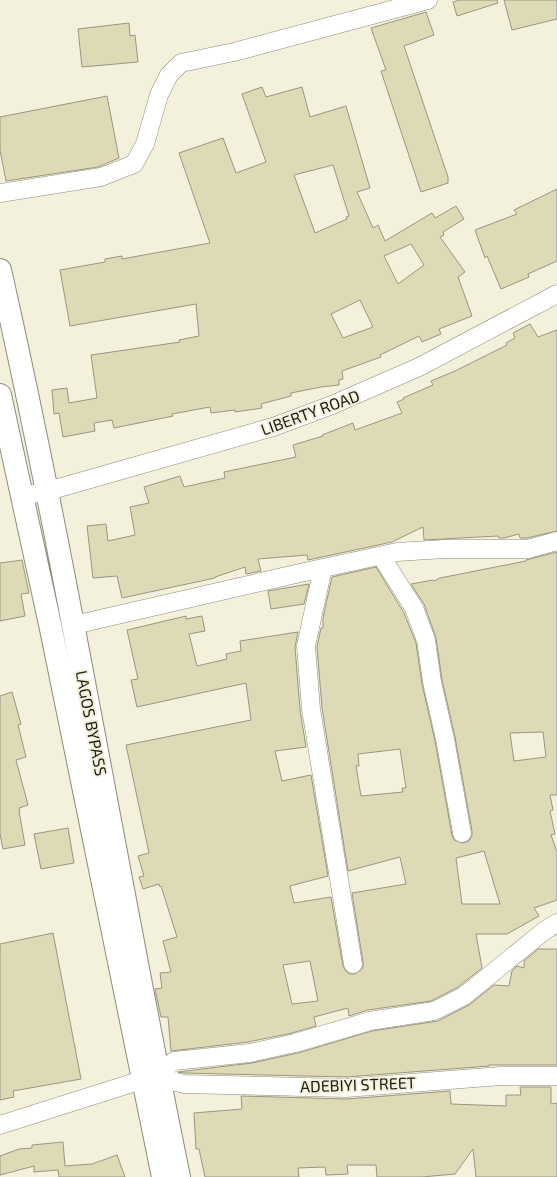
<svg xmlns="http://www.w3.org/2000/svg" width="557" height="1177" font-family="'Exo 2',sans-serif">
	<rect width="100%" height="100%" fill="#f3f0db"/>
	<path fill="#dfdab6" stroke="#989682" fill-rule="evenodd" d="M460,0h37l1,3 -41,13 -4,-14z
		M504,0h53v19l-45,11z
		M426,12l8,23 -30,11 44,131v6l-27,9 -40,-121 5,-1 -15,-42z
		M129,23l1,13 5,-1 3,27 -56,5 -4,-38z
		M262,87l4,10 36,-10 8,30 36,-11 24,82 -13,4 16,36 5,-3 7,16 47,-28 3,5 21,-12 8,13 -21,13 1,3 -4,2 25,35 -7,5 14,39 -33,13 2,5 -19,8 -3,-6 -39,19 1,2 -39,14 1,8 -4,1v5l-18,2 -30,6v3l-30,8 1,4 -27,4v-2l-24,3 -1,-6 -38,7 1,2 -59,12 -2,-8 -18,3 1,8 -32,6 -4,-24 -5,1 -2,-24 15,-2 2,15 28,-5 -6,-43 89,-13 -1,-2 20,-4 -3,-32 -126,22 -10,-56 45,-8v-3l17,-3v3l88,-16 -31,-90 44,-15 13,35 30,-11 -24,-68zM333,165l16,51 -3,1 1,2 -32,14 -21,-58zM411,244l13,21 -26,19 -14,-28zM360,300l13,27 -30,11 -12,-24z
		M107,96l12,62 -21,9 -92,14 -6,-31v-33z
		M557,189v72l-29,13 1,3 -28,12 -14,-33 -2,2 -10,-28 42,-16 -3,-4z
		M530,324l8,13 19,-7v201l-30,7h-7l-1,-4 -15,4h-5l-1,-2 -74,4 -1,-13 -31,15 -84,18 -1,-5 -49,4 3,12 -15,3 -1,-7 -30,10v1l-93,20 -5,-22 -24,2 -6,-52 19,-2 2,17 27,-6 -5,-28 19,-4 -5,-16 36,-11 4,11 41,-9 -1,-6 72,-15 -3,-12 30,-9 -1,-1 31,-12 2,7 47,-17 -5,-11 7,-3 -1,-1 30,-13 -2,-4 24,-10 52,-26 -1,-2 9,-5 -2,-5z
		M557,552v243h-7l3,15 -3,1 5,23 -4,1 6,17v48l-23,8 5,8 -32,18h-31l6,34 -24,19 -27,14 -63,9 -19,6 -1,-8 -34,9 2,9 -24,7 -44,9 -77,9 -3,-34h-7l-6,-28 7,-1 -2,-15 11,-1 -8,-31 14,-4 -16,-51 -1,1 -1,-3 -16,5 -4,-12 5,-1 -6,-20 11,-3 -23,-108 125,-25 -5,-37 -109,24 -6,-27 7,-1 -11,-49 59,-14v3l16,-3 3,15 -16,3 8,32 30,-7 -1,-5 15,-3 -1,-10 58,-9 -3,15 5,63 6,37 -31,4 7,30 29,-6 17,101 -38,10 4,17 37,-6 12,69 2,4 4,4h6l8,-6v-6l-11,-69 54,-9 -6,-27 -52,14 -26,-163 -5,-61 4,-19h2v-10l9,-41 44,-10 28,46 12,30 6,41 13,57 17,94 2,5 9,3 6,-2 3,-5v-5l-17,-94 -13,-57 -6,-42 -12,-34 -13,-20 22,-4 1,1 6,-3 86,-17v-1zM543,732l3,25 -32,4 -4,-28zM400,749l6,39h-4l1,4 -42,4 -5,-30h3l-1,-12zM484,851l16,53h-38l-6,-46zM310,961l8,40 -26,3 -9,-39z
		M22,560l7,33 -8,1 4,22 -25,5v-58z
		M309,584l-5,20 -33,5 -3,-18z
		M12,692l9,32 -3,1 8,32 -10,3 12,45 -9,3 1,3h-1l6,34 -22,4 -3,-15v-138z
		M68,828l6,35 -33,6 -7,-35z
		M53,933l28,146 -68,12 1,6 -14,3v-156z
		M538,949h19v116h-68v1l-143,11 -161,-4 -7,-1 74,-9 46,-10 74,-22 66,-10 31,-16 25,-20 15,1 3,-15 5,-5 7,2v-7z
		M520,1087h31v17l6,-1v74h-81l-3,-28 -18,25 -33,3h-45l-1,-12h-29l1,9 -22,1 -1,-8 -27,1 1,9h-94l-6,-28h-3l-2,-36 48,-4 -1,-13 105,3 104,-8 1,13 55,2v-11h15z
		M63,1142l2,24 27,-2 25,-9 8,22h-66l-1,-7 -24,2v-6l-34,9v-19l19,-7 13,-1v-3z"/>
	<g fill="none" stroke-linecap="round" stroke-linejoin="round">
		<defs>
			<path id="minor" d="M0,193l101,-16 33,-13 11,-20 14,-49 10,-20 12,-12 53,-11 194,-52
				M23,496l25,-5 225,-64 59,-22 87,-38 138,-73
				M381,556l33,52 12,32 6,42 13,57 17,94
				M323,568l-17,78 5,63 42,255
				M74,625l226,-52 97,-21 47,-3h84l29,-8
				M165,1079l2,-12 7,-6 76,-8 45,-10 75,-22 64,-10 30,-15 80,-65 13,-8
				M0,1125l142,-45 17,-2 25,6 162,4 155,-12h56"/>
			<path id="major" d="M0,270c68,301 117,605 179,907
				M0,395l51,234 112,548"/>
		</defs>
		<use href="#minor" stroke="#8d8b78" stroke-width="19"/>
		<use href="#major" stroke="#8d8b78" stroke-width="24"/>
		<use href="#minor" stroke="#fff" stroke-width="18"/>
		<use href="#major" stroke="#fff" stroke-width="22"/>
	</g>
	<g text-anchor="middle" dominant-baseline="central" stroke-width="4" stroke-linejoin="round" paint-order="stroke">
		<g font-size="16" fill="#1c1b13" stroke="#f3f0db">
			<text transform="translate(310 412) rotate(-20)">LIBERTY ROAD</text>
			<text transform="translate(92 723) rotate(79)">LAGOS BYPASS</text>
			<text transform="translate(358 1084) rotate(-2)">ADEBIYI STREET</text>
		</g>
	</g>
</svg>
